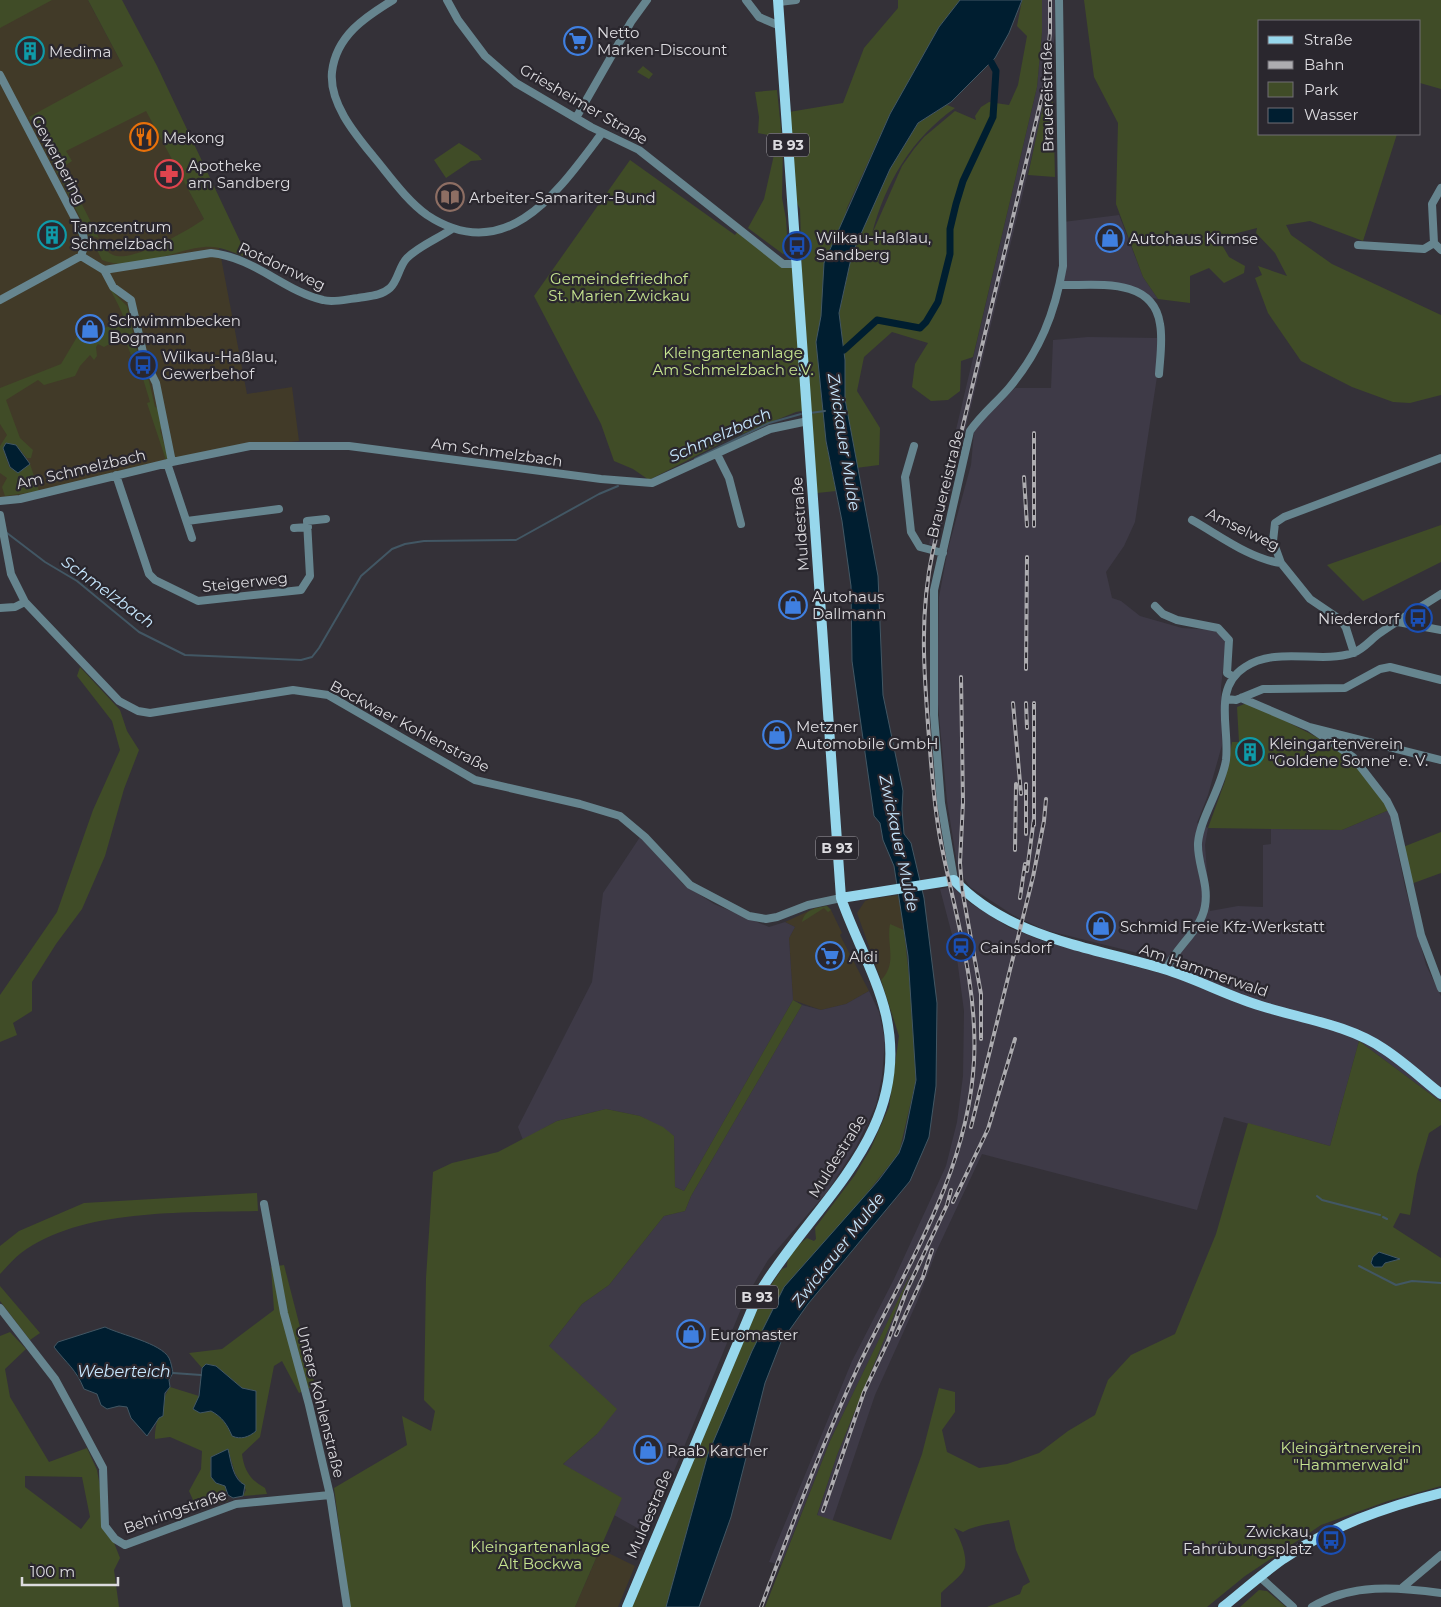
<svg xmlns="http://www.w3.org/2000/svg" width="1441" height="1607" font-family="Montserrat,sans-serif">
	<rect width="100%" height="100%" fill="#343138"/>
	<path fill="#413a28" d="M0,0h88l131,247 28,147 45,-7 7,54 -49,5 -250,55z
		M899,895l5,35 -14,-5 2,27 -3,21 -8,7 -24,-67 8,-12 5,-2z
		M827,906l4,4 11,23 -2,2 29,56 -23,13 -25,6 -28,-10 -4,-62 6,-11 -10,-5 30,-14z
		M600,1549l35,17 -17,41h-43z"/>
	<path fill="#3e3a47" d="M1042,0h13v33l-7,57 -111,456 -8,-2 108,-457 5,-55z
		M1119,215l24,62 15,22 -12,-2 -8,-6 -78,-6 3,-63z
		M1088,337l69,1 1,32 -23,152 -11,24 -18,26 6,26 9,3 19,15 42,12 32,2 12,12 -5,45 1,58 -14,50 -11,28 11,5 -3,17 5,66 28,-5 25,1v-62l8,-1v-15l71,1 47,-20 16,77 21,78 15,31v106l-82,-61 -29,105 -106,-29 -27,93 -215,-56 -46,98 -19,50 -42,93 -43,127 -15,-6 20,-61 71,-175 -78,161 -49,124 -12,-3 83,-201 42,-82 52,-113 11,-44 6,-46 1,-65 -8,-60h-3l-1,-4 3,-1 -15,-57 14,-3 13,15 43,27 33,13 116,32 -1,-15 -113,-28 -32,-15 -43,-28 -12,-17 -11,-69 -10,-107 2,-97 9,-48 23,-84 3,-33 12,-17 29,-27h36l2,-48z
		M640,837l43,47 31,20 55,23 16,-5 10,5 -6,11 4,62 -109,191 -9,-4 -1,-51 -34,-20 -34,-7 -49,12 -34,19 -5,-13 74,-145 11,-89z
		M869,991l10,21 6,29 -3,35 -6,29 -20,42 -29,45 -59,68 -22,37 -98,237 -34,-19 4,-8 -55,-43 34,-30 -48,-88 33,-42 27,-19 55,-69 21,-5 6,-15 111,-191 19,5 25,-6z"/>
	<path fill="#404c27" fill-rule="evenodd" d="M0,0h52l-52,28z
		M88,0h34l35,66 91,192c-14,-5 -29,-13 -44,-11 -33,3 -69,26 -102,13l-6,-12h8c4,4 7,7 13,8 19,4 72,-26 87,-37l-58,-108 -80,40 6,10 -9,6 36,71 -10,-3 -60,-118 94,-51z
		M898,0h62l-21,27 -49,87 -43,94 -31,134 10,99 10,50 -19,2 -15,-217 -2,-67 -5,-10 -6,-87 54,-9 21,-55 34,-40z
		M1022,0h20v32l-5,55 -64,270 -12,4 -1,30 -12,9 -17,1 -19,-14 3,-23 13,-21 -36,-11 -28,25 -7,34 23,37 -1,37 -23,3 -11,-69v-39l-6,-47 13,-59 38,-85 28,-46 29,-18 8,3c-43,30 -70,75 -83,126l30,-68 12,-17 10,-12 31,-26 21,9 -1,-4 6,-9 8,-5 20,3 9,-20 9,-49 -10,-10z
		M1084,0h357v89l-21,-6v-62h-160v113h137l-34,107 -53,-20 -24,4 5,10 41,29 109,51v80l-31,8 -17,-1 -41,-15 -51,-26 -33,-48 -13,-35 7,-3 -4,-9 29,10 -12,-23 -19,-20 1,-5 -39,10 11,19 16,9 -1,7 -20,10 -15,-15 -19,8v27l-32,-4 -15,-22 -27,-73 2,-81 -24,-46z
		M1052,65l3,112 -27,-2z
		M643,66l10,8 -4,5 -12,-7z
		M777,90l6,58 -1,50 4,21 2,31 -1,3 -4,1 -35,-26 16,-29 14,-62 -20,-4 1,-16 -4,-25z
		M459,143l19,12 4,5 -11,1 -25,17 -12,-18z
		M630,160l105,75 6,-8 42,36 14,1 10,146 -11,2 -69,28 -78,40 -16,-11 -19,-8 -13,-37 -67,-128z
		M105,279l10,15 12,12 10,45 12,30 6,26 3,1 4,19 -2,3 8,27 -2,3 -19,-57 3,-1 -15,-50 -4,3 -6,-16 -4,-1 -17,9 -6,-3 -2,3 1,9 -3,4 -4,-5 -10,11 -5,10 -31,9 -6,-5 -32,20 14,38 13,12 -2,8h-4l-11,-13 -13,3 6,19 9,6 12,-9 9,27 -34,5 -3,-9 5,-9 -7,-5v-27l7,-11 -7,-11v-36l61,-24 16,-27 48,-16c-5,-15 -13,-27 -20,-42z
		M1441,525v37l-78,39 -36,-36z
		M80,667l40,43 7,21 12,19 -15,39 -19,67 -23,53 -26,35 -24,38v29l-19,12 4,12 -17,7v-47l57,-83 36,-102 27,-60 -8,-29 -35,-45z
		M1247,703c32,15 90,40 113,66 11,12 20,27 29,41l-47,20 -134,-2 17,-47 7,-39h7l-2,-35z
		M1441,832v41l-30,11 -8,-37z
		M827,906l4,4 -3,2 -4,-4 -22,14c3,-13 14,-14 25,-16z
		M890,924l14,6 10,92 2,58 -17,73 -55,69 -60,65 -76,167 -42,153h-35l131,-309 20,-29 5,-2c-1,-11 11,-22 20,-29l7,3 2,-2 -1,-11 40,-53 16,-27 18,-41 10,-71 -18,-56c17,-17 5,-36 9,-56z
		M793,1000l9,5 -111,191 -6,15 -21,5 -55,69 -27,19 -33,42 68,63 -20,25 -34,30 59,34 -47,109h-225l-16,-119 73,-43 -5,-29 29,15 4,-20 -11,-11 2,-122 7,-106 19,-9 46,-11 59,-31 49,-12 34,7 23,11 11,9 1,51 9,4z
		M1359,1041l82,61v23l-12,8 -12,41 -7,41 -10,-2 -7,14 48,31v228l-53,15 -67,24 -76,51 -38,31h-220l33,-13 3,-8 7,-4 -14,-32 -7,-30c-15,4 -32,4 -46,12l-9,-4c6,10 17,34 8,45 -4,5 -15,14 -21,20v14h-176l65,-166 82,-170 -75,184 -20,60 74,25 31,-86 17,-66 16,4v20l-13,18 5,22 32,16 28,-4 32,-11 29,-22 27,-16 13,-35 23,-25 44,-21 41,-100 32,-111 82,23z
		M257,1193l1,18c-72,2 -177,-3 -237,42 -7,5 -14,14 -21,21v-28l19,-15 65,-28z
		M284,1265l31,120 -16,8 -17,-32 -8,5 -14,71 -18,17c2,16 8,26 23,34l2,6 -24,2 3,-6 -11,-17 -7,-24 -17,8c-1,15 -2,23 14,29l3,15 -31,8 -8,-18 12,-22 1,-18 -32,-14 -15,2c-1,-12 8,-43 15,-52l29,9 1,17 11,-2c11,6 16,13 22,25l5,2 18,-7v-40l-14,-3 -26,-22 -9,-2 -5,4 -13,-15 33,-4 52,-39 -3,-43z
		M0,1286l40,47 -10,7 -30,-39z
		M10,1332l16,17 -21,20 5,28 39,65 38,-14 10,22 10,55 13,33 -6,12 5,37h-119v-271zM25,1476l57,1 8,40 -9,12 -56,-42z
		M1259,1590l8,1 19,16h-46z"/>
	<path fill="#001e30" stroke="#425764" d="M960,0h62l-13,33 -14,25 -44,44 -33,21 -28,46 -38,85 -13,59 6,47v39l33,177 5,119 20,96 -1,18 2,25 7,9 13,55 13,105 -1,83 -7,51 -19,44 -102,123 -27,38 -16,41 -34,134 -32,90h-33l42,-153 44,-103 32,-64 94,-106 21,-28 5,-14 12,-59 -8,-124 -14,-90 -11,-26 -3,-17 -6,-7 -22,-155 -1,-75 -9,-65 -16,-80 -10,-99 5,-26 3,-53 66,-149 49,-87z
		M6,443l10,2 14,19 -12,9 -8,-6 -7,-19z
		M1379,1252l21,7 -15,4 -3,4h-8l-3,-4 2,-6z
		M105,1327c16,8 56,16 64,31 2,4 3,10 4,15l-4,7 1,7 -5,6 -2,23 -4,2 -12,18 -16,-18 -4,-11 -8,-1 -12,3 -6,-4 -4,-11 -13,-5c-8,-20 -17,-25 -30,-42l4,-5z
		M206,1364l10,2 26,22 14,3v40c-7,6 -15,9 -24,5 -5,-12 -10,-19 -21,-25l-11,2 -7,-4 6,-13 3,-28z
		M228,1449c3,12 5,31 17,36l-2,11 -10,2 -5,-3 -3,-9 -9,-3 -5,-6v-20z"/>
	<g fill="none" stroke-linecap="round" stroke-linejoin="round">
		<path stroke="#425764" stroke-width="2" d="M810,413l15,-2
			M695,459l74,-36 32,-9
			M7,533l38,29 32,19 62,51 46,23 116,5 11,-3 7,-9 42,-72 31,-27 13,-5 19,-3 92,-1 83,-46 19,-8
			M1317,1196l5,4 58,15
			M1383,1217l4,2
			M1359,1266l37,19 16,-4 29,2
			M173,1373l28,2"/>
		<path stroke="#001e30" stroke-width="7" d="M844,350l33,-30 43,8 6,-6 12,-20 12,-48v-25l6,-25 7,-23 30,-64 3,-46 -5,-9"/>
		<path stroke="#66858f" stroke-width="8" d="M393,0c-28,17 -57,36 -61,72 -3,31 23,62 41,84 16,19 33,44 54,59 80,53 132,-25 175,-82
			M447,0l11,20 27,36 31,27 75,44 48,23 144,114h14
			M746,0l13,17 21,9
			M779,2l17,-2
			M0,75l83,159 2,10 -4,12 -81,44
			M576,118l55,-96 16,-22
			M1434,243l-2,-39 9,-16
			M1358,245l66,4 10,-6 7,7
			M81,256l23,14 9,17 18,13 14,61 11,22 16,79
			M104,270l107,-17c43,4 73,38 112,47 10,3 24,-1 35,-2 11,-2 23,-2 32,-10 8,-7 9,-22 17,-30 12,-12 30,-19 45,-29
			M1060,285c35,1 93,-9 100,39 3,16 0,34 -1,50
			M914,446l-9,31 6,55 9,15 23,6
			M717,454l12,24 12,46
			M167,463l25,75
			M116,475l33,99 6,6 43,21 103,-11 9,-14 -3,-55 19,-2
			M0,501l20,-2 152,-37 78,-16h99l252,33 51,4 118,-54 38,-8
			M0,515l11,59 14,28 94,99 19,10 12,2 143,-23 35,5 147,85 105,24 40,12 25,21 45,48 59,31 17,3 11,-2 31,-12 33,-7
			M1192,520c27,15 58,39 89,43
			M187,521l92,-12
			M294,528l14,-1
			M1155,606l8,8 14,6 41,8 11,12 -2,33 5,3
			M0,608l15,-1 10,-5
			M1398,622l43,8
			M1354,653l-8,-25 -5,-8 -31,-21 -29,-36 -8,-22 2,-18 9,-6 157,-59
			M1241,698l68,29 132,33
			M1226,699l10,1 27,-11 82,-1 35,-19 10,-2 51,13
			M1309,727l44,30 34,44 7,14 27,120 20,53
			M954,880l-13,-77 -7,-88v-125l36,-159c11,-16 26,-28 39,-43 31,-37 46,-75 54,-122l-4,-266
			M1166,970c9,-23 35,-39 39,-64 4,-23 -8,-42 -7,-63 2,-25 24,-56 28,-83 4,-32 -14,-72 19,-93 32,-21 74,-3 108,-14 11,-4 18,-14 27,-20 20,-14 41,-26 61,-39
			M264,1204l20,109 25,92 21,90 17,112
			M0,1308l55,71 24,44 24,45 2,58 10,13 10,6 111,-41 94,-9
			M1260,1577l33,30
			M1403,1587l38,-32
			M1312,1607c39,-24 86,-20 129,-14"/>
		<path stroke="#97d7ec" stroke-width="10" d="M841,898l113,-18c54,58 137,67 210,89 30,9 58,24 88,34 43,15 94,20 132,46 20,13 38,30 57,45
			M627,1607l131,-312c54,-92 155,-160 128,-280 -9,-39 -32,-79 -45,-117l-63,-898
			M1223,1607c20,-16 39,-33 60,-48 49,-33 101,-52 158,-66"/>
		<defs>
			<path id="rail" d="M1024,477l3,49
				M1034,526v-93
				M1026,669l1,-112
				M961,677l2,125 -3,61 2,26 19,105v45
				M1013,703l8,91
				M1026,703l1,25
				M1026,784v50
				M1034,825v-122
				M1015,850l1,-66
				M1027,871l7,-53
				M1020,898l5,-34
				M971,1127l62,-250 11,-56 2,-22
				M953,1202l35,-73 27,-90
				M896,1335l27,-58 9,-27
				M823,1511l41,-119 24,-51 18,-49 41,-87 4,-15
				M761,1607c31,-82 61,-163 98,-242 47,-98 109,-192 115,-304 4,-75 -19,-146 -33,-218 -7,-35 -9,-70 -12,-105 -5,-66 -10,-122 4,-188l111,-462 6,-55v-33"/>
		</defs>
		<use href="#rail" stroke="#adacb0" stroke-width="4"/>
		<use href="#rail" stroke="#2a272e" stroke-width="2" stroke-dasharray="5.5" stroke-linecap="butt"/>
	</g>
	<defs>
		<symbol id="supermarket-ring" viewBox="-11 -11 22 22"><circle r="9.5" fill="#2a272e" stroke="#3f7fe0" stroke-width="1.5"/><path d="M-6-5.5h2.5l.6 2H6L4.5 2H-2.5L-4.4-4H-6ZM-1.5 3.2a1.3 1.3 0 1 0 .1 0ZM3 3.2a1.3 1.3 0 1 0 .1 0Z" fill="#3f7fe0"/></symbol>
		<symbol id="building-ring" viewBox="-11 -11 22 22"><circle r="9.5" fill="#2a272e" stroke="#0f9aa8" stroke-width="1.5"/><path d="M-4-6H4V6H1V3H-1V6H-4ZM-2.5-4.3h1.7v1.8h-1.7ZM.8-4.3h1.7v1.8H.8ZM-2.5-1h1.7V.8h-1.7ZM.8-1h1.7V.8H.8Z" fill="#0f9aa8"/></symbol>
		<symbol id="restaurant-ring" viewBox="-11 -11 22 22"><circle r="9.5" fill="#2a272e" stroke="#e8710a" stroke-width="1.5"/><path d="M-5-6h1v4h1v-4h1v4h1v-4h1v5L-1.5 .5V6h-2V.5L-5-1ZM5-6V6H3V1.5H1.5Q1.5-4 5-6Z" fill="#e8710a"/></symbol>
		<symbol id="pharmacy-ring" viewBox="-11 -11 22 22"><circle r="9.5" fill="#2a272e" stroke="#e0444e" stroke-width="1.5"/><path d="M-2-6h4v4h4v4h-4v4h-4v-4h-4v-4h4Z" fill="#e0444e"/></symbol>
		<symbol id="library-ring" viewBox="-11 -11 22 22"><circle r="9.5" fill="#2a272e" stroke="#8d6e63" stroke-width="1.5"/><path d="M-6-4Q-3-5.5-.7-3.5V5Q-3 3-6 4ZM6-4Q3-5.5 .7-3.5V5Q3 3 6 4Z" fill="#8d6e63"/></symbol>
		<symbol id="shop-ring" viewBox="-11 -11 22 22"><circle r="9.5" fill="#2a272e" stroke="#3f7fe0" stroke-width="1.5"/><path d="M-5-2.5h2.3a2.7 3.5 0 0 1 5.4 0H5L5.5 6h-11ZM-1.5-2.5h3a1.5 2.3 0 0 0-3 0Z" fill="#3f7fe0"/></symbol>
		<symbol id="bus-ring" viewBox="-11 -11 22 22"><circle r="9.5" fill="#2a272e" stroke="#1a4fb4" stroke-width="1.5"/><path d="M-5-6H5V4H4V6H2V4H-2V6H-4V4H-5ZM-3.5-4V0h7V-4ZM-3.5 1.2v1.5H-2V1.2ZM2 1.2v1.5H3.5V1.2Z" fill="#1a4fb4"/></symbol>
		<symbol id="station-ring" viewBox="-11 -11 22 22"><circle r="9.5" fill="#2a272e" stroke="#1a4fb4" stroke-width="1.5"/><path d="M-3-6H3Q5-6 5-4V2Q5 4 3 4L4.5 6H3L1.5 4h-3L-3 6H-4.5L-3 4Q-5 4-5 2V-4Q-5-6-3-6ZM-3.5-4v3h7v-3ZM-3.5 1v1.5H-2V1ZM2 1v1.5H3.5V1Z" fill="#1a4fb4"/></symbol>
	</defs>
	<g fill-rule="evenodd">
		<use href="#supermarket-ring" x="562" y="25" width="32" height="32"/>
		<use href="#building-ring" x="14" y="35" width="32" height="32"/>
		<use href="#restaurant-ring" x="128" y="121" width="32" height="32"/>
		<use href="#pharmacy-ring" x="153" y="158" width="32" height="32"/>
		<use href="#library-ring" x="434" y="181" width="32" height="32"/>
		<use href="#building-ring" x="36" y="219" width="32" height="32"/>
		<use href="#shop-ring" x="1094" y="222" width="32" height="32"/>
		<use href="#bus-ring" x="781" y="230" width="32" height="32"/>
		<use href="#shop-ring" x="74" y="313" width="32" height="32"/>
		<use href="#bus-ring" x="127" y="349" width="32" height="32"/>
		<use href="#shop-ring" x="777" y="589" width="32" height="32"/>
		<use href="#bus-ring" x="1402" y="602" width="32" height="32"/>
		<use href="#shop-ring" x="761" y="719" width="32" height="32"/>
		<use href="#building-ring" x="1234" y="736" width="32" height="32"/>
		<use href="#shop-ring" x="1085" y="910" width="32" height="32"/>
		<use href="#station-ring" x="945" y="931" width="32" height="32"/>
		<use href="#supermarket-ring" x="814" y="940" width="32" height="32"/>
		<use href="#shop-ring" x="675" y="1318" width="32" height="32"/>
		<use href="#shop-ring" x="632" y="1434" width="32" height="32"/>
		<use href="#bus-ring" x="1315" y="1524" width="32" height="32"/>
	</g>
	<g text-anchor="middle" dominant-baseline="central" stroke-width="4.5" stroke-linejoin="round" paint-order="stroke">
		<g fill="#2a272e" stroke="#a7a5aa" stroke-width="1">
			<rect x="767" y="133.5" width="42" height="23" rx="4"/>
			<rect x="816" y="836.5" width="42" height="23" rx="4"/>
			<rect x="736" y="1285.5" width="42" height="23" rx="4"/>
		</g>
		<g font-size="14" font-weight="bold" fill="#dcdbdf">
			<text x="788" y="145">B 93</text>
			<text x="837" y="848">B 93</text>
			<text x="757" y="1297">B 93</text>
		</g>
		<g font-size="15" fill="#dcdbdf" stroke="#2a272e" text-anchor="start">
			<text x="597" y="32">Netto<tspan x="597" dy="17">Marken-Discount</tspan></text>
			<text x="49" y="51">Medima</text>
			<text x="163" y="137">Mekong</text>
			<text x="188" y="165">Apotheke<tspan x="188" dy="17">am Sandberg</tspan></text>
			<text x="469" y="197">Arbeiter-Samariter-Bund</text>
			<text x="71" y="226">Tanzcentrum<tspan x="71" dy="17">Schmelzbach</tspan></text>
			<text x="816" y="237">Wilkau-Haßlau,<tspan x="816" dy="17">Sandberg</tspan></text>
			<text x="1129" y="238">Autohaus Kirmse</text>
			<text x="109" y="320">Schwimmbecken<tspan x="109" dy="17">Bogmann</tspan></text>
			<text x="162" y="356">Wilkau-Haßlau,<tspan x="162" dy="17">Gewerbehof</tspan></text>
			<text x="812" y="596">Autohaus<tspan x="812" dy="17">Dallmann</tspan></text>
			<text x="1399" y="618" text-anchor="end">Niederdorf</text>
			<text x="796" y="726">Metzner<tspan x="796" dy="17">Automobile GmbH</tspan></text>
			<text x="1269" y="743">Kleingartenverein<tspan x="1269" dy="17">"Goldene Sonne" e. V.</tspan></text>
			<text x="1120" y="926">Schmid Freie Kfz-Werkstatt</text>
			<text x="980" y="947">Cainsdorf</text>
			<text x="849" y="956">Aldi</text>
			<text x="710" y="1334">Euromaster</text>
			<text x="667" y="1450">Raab Karcher</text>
			<text x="1312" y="1531" text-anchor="end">Zwickau,<tspan x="1312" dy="17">Fahrübungsplatz</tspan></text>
		</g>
		<g font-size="15" fill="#dcdbdf" stroke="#2a272e">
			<text transform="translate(1047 97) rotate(-91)">Brauereistraße</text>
			<text transform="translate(584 104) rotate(30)">Griesheimer Straße</text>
			<text transform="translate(59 160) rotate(62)">Gewerbering</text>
			<text transform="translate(282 266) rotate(25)">Rotdornweg</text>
			<text transform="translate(497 452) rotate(8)">Am Schmelzbach</text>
			<text transform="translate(81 469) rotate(-13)">Am Schmelzbach</text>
			<text transform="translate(945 484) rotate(-76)">Brauereistraße</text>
			<text transform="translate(800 524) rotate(-94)">Muldestraße</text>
			<text transform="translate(1243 529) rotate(26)">Amselweg</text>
			<text transform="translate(245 582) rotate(-6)">Steigerweg</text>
			<text transform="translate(410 726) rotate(28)">Bockwaer Kohlenstraße</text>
			<text transform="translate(1204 970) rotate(19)">Am Hammerwald</text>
			<text transform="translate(837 1156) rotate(-58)">Muldestraße</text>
			<text transform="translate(321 1402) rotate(76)">Untere Kohlenstraße</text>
			<text transform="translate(175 1511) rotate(-19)">Behringstraße</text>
			<text transform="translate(649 1514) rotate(-67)">Muldestraße</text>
		</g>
		<g font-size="15" fill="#c6e48f" stroke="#2a272e">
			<text x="619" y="278">Gemeindefriedhof<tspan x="619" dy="17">St. Marien Zwickau</tspan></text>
			<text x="733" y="352">Kleingartenanlage<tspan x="733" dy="17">Am Schmelzbach e.V.</tspan></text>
			<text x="1351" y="1447">Kleingärtnerverein<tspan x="1351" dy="17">"Hammerwald"</tspan></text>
			<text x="540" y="1546">Kleingartenanlage<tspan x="540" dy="17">Alt Bockwa</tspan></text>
		</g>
		<g font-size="16" font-style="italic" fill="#c8e8ff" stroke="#2a272e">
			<text transform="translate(720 435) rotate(-24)">Schmelzbach</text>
			<text transform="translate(844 442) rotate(81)">Zwickauer Mulde</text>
			<text transform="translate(108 592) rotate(36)">Schmelzbach</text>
			<text transform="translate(899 843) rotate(78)">Zwickauer Mulde</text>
			<text transform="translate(838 1250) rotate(-52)">Zwickauer Mulde</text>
			<text x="124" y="1371">Weberteich</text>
		</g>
	</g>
	<rect x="1258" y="20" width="162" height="115" fill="#2a272e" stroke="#716f75"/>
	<rect x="1268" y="36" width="25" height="8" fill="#97d7ec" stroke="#716f75"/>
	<text x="1304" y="45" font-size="15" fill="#dcdbdf">Straße</text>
	<rect x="1268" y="61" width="25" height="8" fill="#adacb0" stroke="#716f75"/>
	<text x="1304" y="70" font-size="15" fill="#dcdbdf">Bahn</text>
	<rect x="1268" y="82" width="25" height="15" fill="#404c27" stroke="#716f75"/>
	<text x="1304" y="95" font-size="15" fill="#dcdbdf">Park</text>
	<rect x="1268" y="108" width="25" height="15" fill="#001e30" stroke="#716f75"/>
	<text x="1304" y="120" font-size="15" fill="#dcdbdf">Wasser</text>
	<path d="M22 1577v8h96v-8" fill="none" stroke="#dcdbdf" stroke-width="2.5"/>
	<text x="30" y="1577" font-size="15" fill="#dcdbdf" stroke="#2a272e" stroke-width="4" paint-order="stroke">100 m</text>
</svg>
